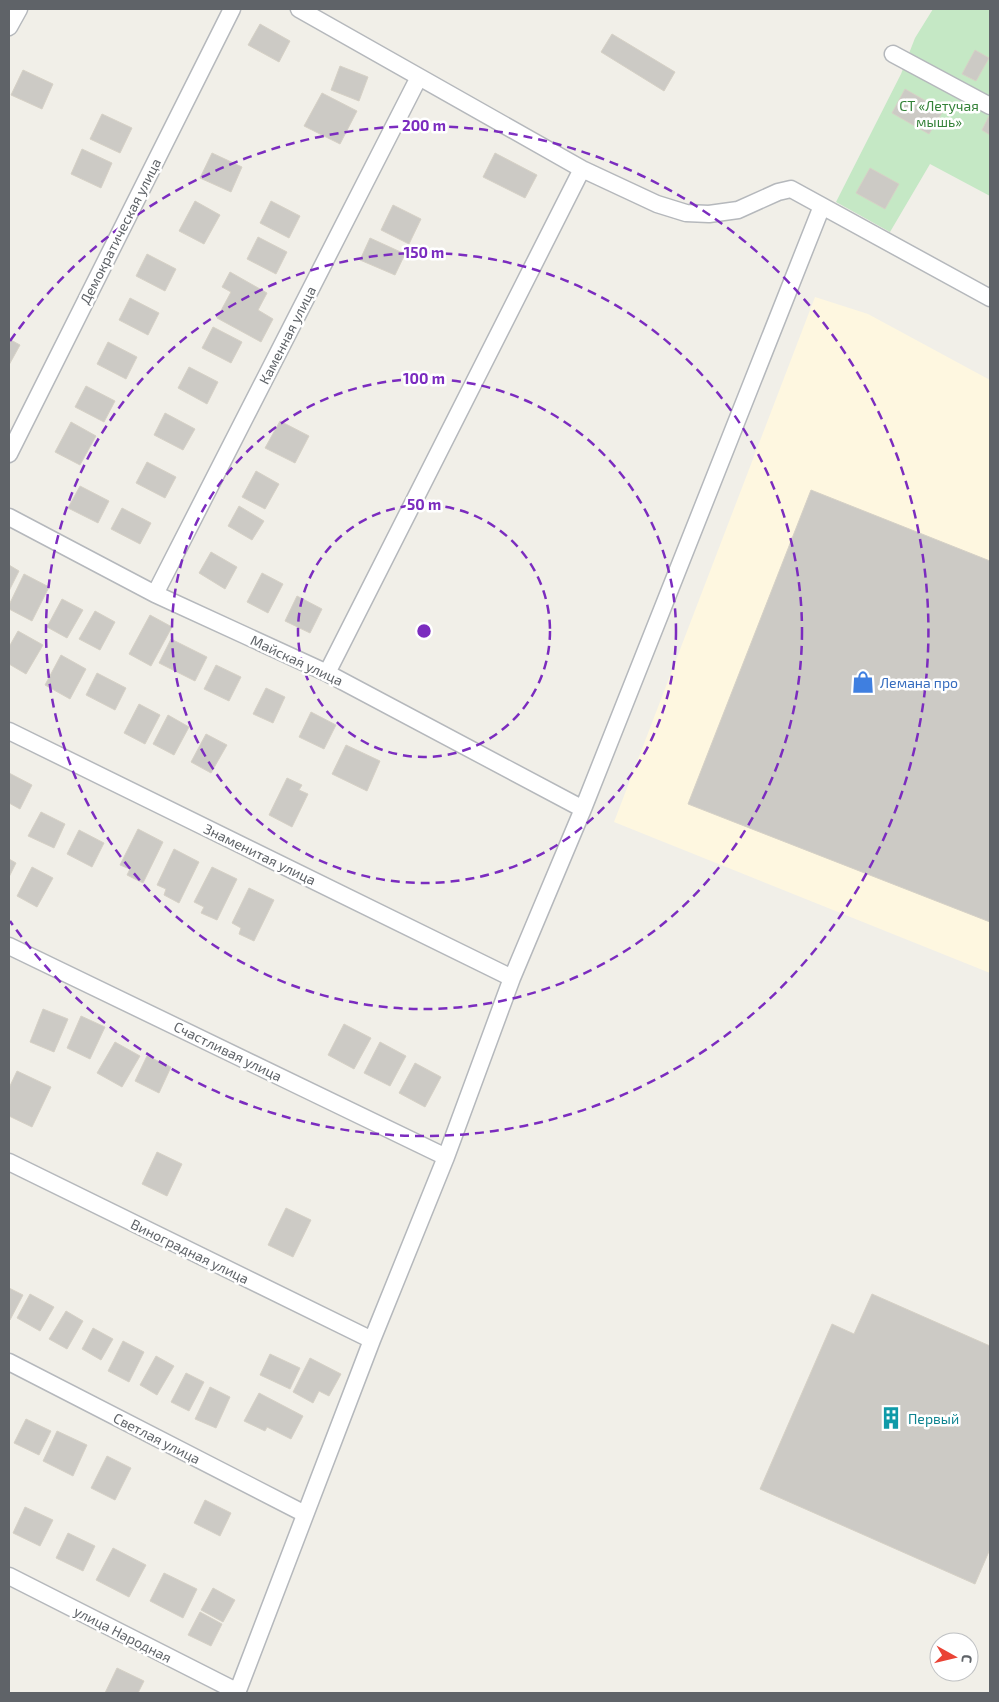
<svg xmlns="http://www.w3.org/2000/svg" width="999" height="1702" font-family="'Exo 2',sans-serif">
	<rect width="100%" height="100%" fill="#f1efe8"/>
	<path fill="#fef7e0" d="M815,297l53,17 122,66v593l-376,-151z"/>
	<path fill="#c5e8c5" d="M933,9h57v187l-60,-32 -40,68 -54,-30 65,-128 14,-36z"/>
	<path fill="#cccac5" stroke="#d6d1c6" d="M260,24l30,17 -11,21 -31,-17z
		M612,34l63,38 -11,19 -63,-39z
		M975,50l14,8 -13,23 -14,-7z
		M340,66l28,11 -9,24 -28,-11z
		M23,70l30,14 -11,25 -31,-14z
		M905,89l38,22 -14,23 -37,-21z
		M322,93l35,18 -17,33 -36,-18z
		M102,114l30,14 -12,25 -30,-14z
		M989,116l1,1v18l-8,-5z
		M82,149l30,14 -11,25 -30,-14z
		M212,153l30,14 -11,25 -31,-14z
		M495,153l42,22 -12,23 -42,-21z
		M870,168l29,16 -14,25 -29,-16z
		M195,201l25,14 -16,29 -25,-13z
		M271,201l29,15 -11,22 -29,-15z
		M393,205l28,14 -12,25 -28,-14z
		M258,237l29,15 -11,22 -29,-15z
		M370,238l35,16 -10,21 -35,-15z
		M147,254l29,15 -11,22 -29,-15z
		M230,272l37,21 -9,17 15,9 -12,23 -44,-24 14,-26 -9,-5z
		M130,298l29,15 -11,22 -29,-15z
		M213,327l29,15 -11,21 -29,-15z
		M9,339l11,6 -11,20z
		M108,342l29,15 -11,22 -29,-15z
		M189,367l29,15 -11,22 -29,-16z
		M86,386l29,15 -11,21 -29,-15z
		M165,413l30,16 -12,21 -29,-15z
		M280,421l29,15 -14,27 -30,-15z
		M71,422l25,14 -16,29 -25,-13z
		M147,462l29,15 -11,21 -29,-15z
		M256,471l23,13 -14,25 -23,-12z
		M80,486l29,15 -11,22 -30,-15z
		M811,490l179,71v361l-302,-118z
		M239,506l25,15 -12,19 -24,-14z
		M122,508l29,15 -11,21 -29,-15z
		M211,552l26,15 -12,22 -26,-16z
		M9,565l10,6 -10,20z
		M262,573l21,11 -15,29 -21,-11z
		M24,574l25,13 -17,34 -23,-12v-4z
		M297,596l25,13 -12,24 -25,-12z
		M62,599l21,11 -16,28 -20,-11z
		M95,611l20,11 -15,28 -21,-11z
		M150,615l22,12 -21,39 -22,-12z
		M18,631l25,14 -17,29 -17,-10v-17z
		M171,639l36,18 -12,24 -36,-18z
		M61,655l25,14 -16,30 -25,-14z
		M216,665l25,12 -12,24 -25,-12z
		M97,673l29,15 -11,22 -29,-15z
		M266,688l19,9 -12,26 -20,-9z
		M139,704l21,11 -15,29 -21,-11z
		M311,712l25,13 -12,24 -25,-12z
		M168,715l21,12 -15,28 -21,-11z
		M206,734l21,11 -16,28 -20,-11z
		M346,745l34,16 -13,30 -35,-17z
		M9,773l23,12 -12,24 -11,-6z
		M287,778l15,7 -3,5 9,4 -16,33 -23,-12z
		M41,812l24,12 -11,24 -26,-12z
		M138,829l25,13 -20,41 -16,-8 3,-6 -10,-4z
		M79,830l25,13 -12,24 -25,-13z
		M174,849l25,13 -20,41 -15,-8 2,-6 -9,-4z
		M9,859l7,4 -7,14z
		M32,867l21,11 -16,29 -20,-11z
		M212,867l25,12 -20,41 -16,-7 3,-6 -10,-5z
		M249,888l25,12 -20,41 -15,-7 2,-6 -9,-5z
		M43,1009l25,10 -14,33 -24,-10z
		M81,1016l24,11 -15,32 -23,-11z
		M344,1024l27,14 -17,31 -26,-14z
		M115,1042l25,14 -18,31 -25,-14z
		M380,1042l26,14 -16,30 -26,-13z
		M147,1056l24,11 -12,26 -24,-12z
		M415,1063l26,14 -16,30 -26,-14z
		M17,1071l34,16 -19,40 -23,-11v-28z
		M157,1152l25,12 -15,32 -25,-12z
		M286,1208l25,12 -18,37 -25,-12z
		M9,1288l14,7 -13,25 -1,-1z
		M30,1294l24,13 -14,24 -23,-13z
		M872,1294l118,52v203l-15,35 -215,-95 72,-165 22,10z
		M66,1311l17,10 -16,28 -18,-10z
		M93,1328l20,11 -12,21 -19,-11z
		M123,1341l21,11 -15,30 -21,-11z
		M270,1354l30,14 -10,21 -30,-14z
		M156,1356l18,10 -17,29 -17,-10z
		M310,1358l31,16 -12,22 -10,-5 -6,12 -20,-11z
		M186,1373l18,9 -15,29 -18,-9z
		M210,1387l20,10 -14,31 -21,-9z
		M259,1393l44,23 -12,23 -24,-12 -2,4 -21,-10z
		M26,1419l25,12 -12,24 -25,-12z
		M57,1431l30,14 -14,31 -30,-15z
		M107,1456l24,12 -16,32 -24,-12z
		M205,1500l26,13 -11,23 -26,-13z
		M25,1507l28,13 -13,26 -27,-13z
		M68,1533l27,13 -12,25 -27,-13z
		M113,1548l33,17 -17,32 -33,-17z
		M164,1573l33,16 -14,29 -33,-17z
		M213,1588l22,12 -12,22 -22,-12z
		M200,1612l22,12 -11,22 -23,-11z
		M117,1668l27,13 -6,12h-33z"/>
	<g fill="none" stroke-linecap="round" stroke-linejoin="round">
		<defs>
			<path id="street" d="M299,9l283,160 75,35 29,9 23,1 29,-4 40,-18 13,-3 199,109
				M9,27l10,-18
				M893,54l97,52
				M9,454l223,-445
				M9,517l146,77 172,79 256,136
				M155,594l264,-517
				M327,673l255,-504
				M9,731l503,247
				M9,946l437,211
				M9,1162l363,178
				M9,1362l296,152
				M9,1576l229,116
				M237,1693l135,-353 74,-183 66,-179 71,-169 239,-603"/>
		</defs>
		<use href="#street" stroke="#b5b8bc" stroke-width="19"/>
		<use href="#street" stroke="#fff" stroke-width="16"/>
	</g>
	<g fill="none" stroke="#7b2cbf" stroke-width="2.5" stroke-dasharray="9 6">
		<circle cx="424" cy="631" r="126"/>
		<circle cx="424" cy="631" r="252"/>
		<circle cx="424" cy="631" r="378"/>
		<path d="M10 341A505 505 0 1 1 10 921"/>
	</g>
	<defs>
		<symbol id="shop-bare" viewBox="-9 -9 18 18"><path d="M-5-2.5h2.3a2.7 3.5 0 0 1 5.4 0H5L5.5 6h-11ZM-1.5-2.5h3a1.5 2.3 0 0 0-3 0Z" fill="#3f7fe0" stroke="#fff" stroke-width="2.5" paint-order="stroke"/></symbol>
		<symbol id="building-bare" viewBox="-9 -9 18 18"><path d="M-4-6H4V6H1V3H-1V6H-4ZM-2.5-4.3h1.7v1.8h-1.7ZM.8-4.3h1.7v1.8H.8ZM-2.5-1h1.7V.8h-1.7ZM.8-1h1.7V.8H.8Z" fill="#0f9aa8" stroke="#fff" stroke-width="2.5" paint-order="stroke"/></symbol>
	</defs>
	<g fill-rule="evenodd">
		<use href="#shop-bare" x="847" y="666" width="32" height="32"/>
		<use href="#building-bare" x="875" y="1402" width="32" height="32"/>
	</g>
	<g text-anchor="middle" dominant-baseline="central" stroke-width="5" stroke-linejoin="round" paint-order="stroke">
		<g font-size="14" fill="#348238" stroke="#fff">
			<text x="939" y="105">СТ «Летучая<tspan x="939" dy="16">мышь»</tspan></text>
		</g>
		<g font-size="14" fill="#5f6368" stroke="#fff">
			<text transform="translate(120 231) rotate(-63)">Демократическая улица</text>
			<text transform="translate(287 335) rotate(-63)">Каменная улица</text>
			<text transform="translate(297 660) rotate(25)">Майская улица</text>
			<text transform="translate(260 854) rotate(26)">Знаменитая улица</text>
			<text transform="translate(228 1051) rotate(26)">Счастливая улица</text>
			<text transform="translate(190 1251) rotate(26)">Виноградная улица</text>
			<text transform="translate(157 1438) rotate(27)">Светлая улица</text>
			<text transform="translate(123 1634) rotate(27)">улица Народная</text>
		</g>
		<g font-size="14" fill="#366cbe" stroke="#fff" text-anchor="start">
			<text x="880" y="682">Лемана про</text>
		</g>
		<g font-size="14" fill="#0d838f" stroke="#fff" text-anchor="start">
			<text x="908" y="1418">Первый</text>
		</g>
	</g>
	<circle cx="424" cy="631" r="8" fill="#7b2cbf" stroke="#fff" stroke-width="2.5"/>
	<g font-size="15" text-anchor="middle" font-weight="bold" fill="#7b2cbf" stroke="#fff" stroke-width="5" stroke-linejoin="round" paint-order="stroke">
		<text x="424" y="131">200 m</text>
		<text x="424" y="258">150 m</text>
		<text x="424" y="384">100 m</text>
		<text x="424" y="510">50 m</text>
	</g>
	<rect width="999" height="1702" fill="none" stroke="#5f6368" stroke-width="20"/>
	<g transform="translate(954 1657) rotate(98)"><circle r="24" fill="#ffffff" stroke="#bfc1c3"/>
	<path d="M0-4L9 19L0 12L-9 19Z" fill="#ea4335"/>
	<text y="-8" font-size="14" font-weight="bold" text-anchor="middle" fill="#5f6368">С</text>
	</g>
</svg>
